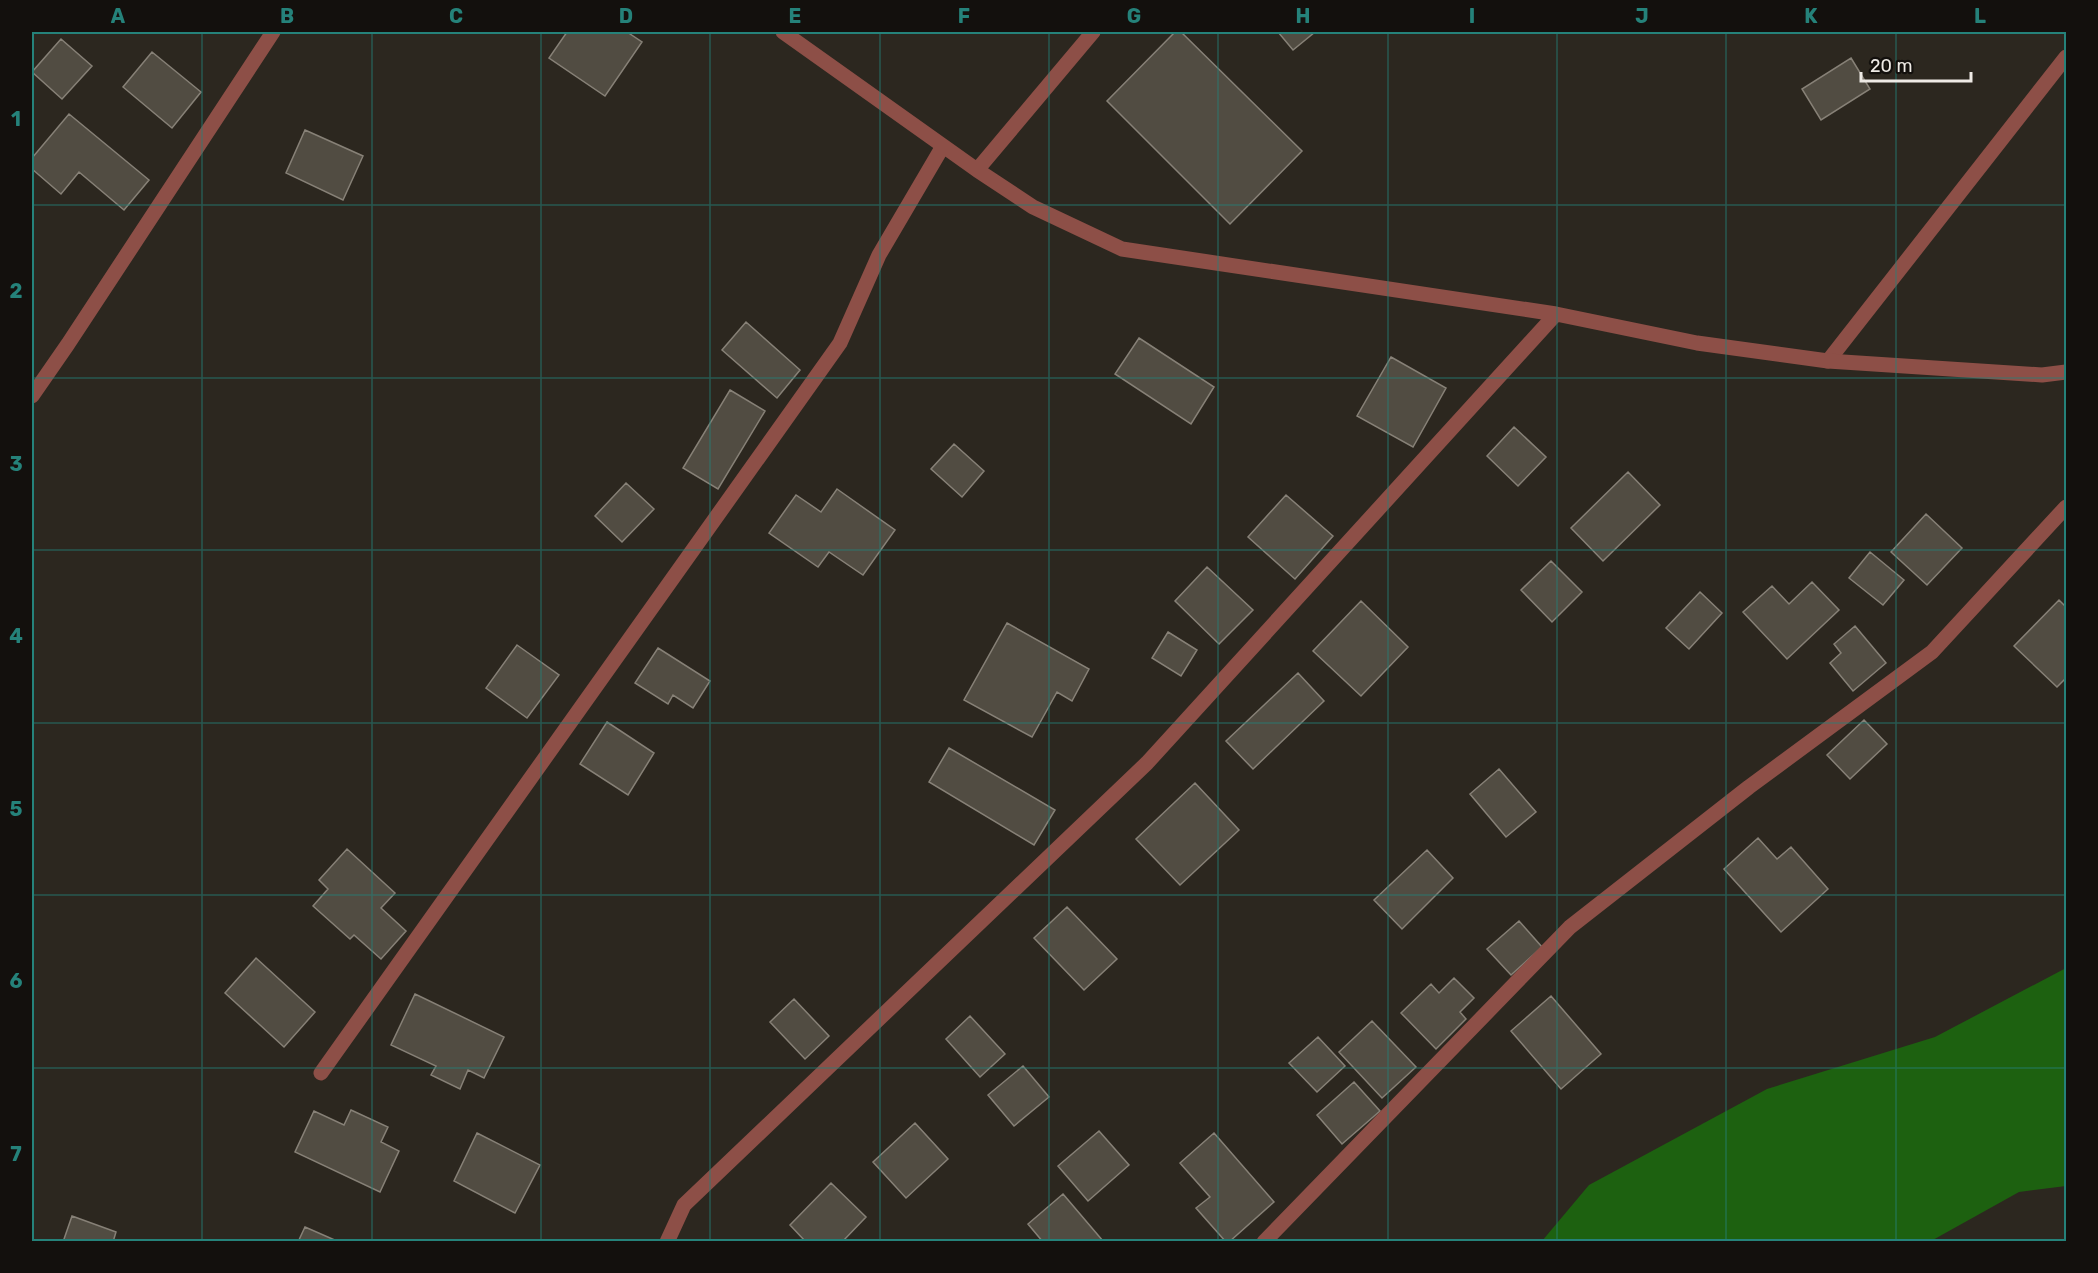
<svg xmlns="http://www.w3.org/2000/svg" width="2098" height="1273" font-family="Rubik,sans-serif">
	<rect width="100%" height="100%" fill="#2c271f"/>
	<path fill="#1d6110" d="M2066,968v218l-47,6 -88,49h-389l47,-56 178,-96 168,-52z"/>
	<path fill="#514c42" stroke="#878177" stroke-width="1.5" d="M567,32h60l15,10 -37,54 -56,-38z
		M1175,32h6l121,119 -72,73 -123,-123z
		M1278,32h37l-22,18z
		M61,39l31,27 -30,33 -30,-27z
		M152,52l49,40 -29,36 -49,-41z
		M1851,58l19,31 -49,31 -19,-31z
		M69,114l80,66 -25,30 -45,-38 -18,22 -29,-25v-11z
		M305,130l58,26 -20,44 -57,-27z
		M746,322l54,48 -23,28 -55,-48z
		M1139,338l75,49 -23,37 -76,-50z
		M1391,357l55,31 -33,59 -56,-31z
		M730,390l35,21 -47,78 -35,-21z
		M1514,427l32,30 -28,29 -31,-30z
		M954,444l30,27 -22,26 -31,-28z
		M1628,472l32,33 -57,56 -32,-33z
		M626,483l28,26 -32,33 -27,-26z
		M837,489l58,41 -32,45 -34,-23 -11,15 -49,-34 27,-38 25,17z
		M1286,495l47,41 -38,43 -47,-42z
		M1926,514l36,34 -35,37 -36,-33z
		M1870,552l34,28 -21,25 -34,-27z
		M1551,561l31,31 -30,30 -31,-32z
		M1207,567l46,43 -34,34 -44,-43z
		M1812,582l27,28 -52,49 -44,-47 29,-26 17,18z
		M1700,592l22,21 -33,36 -23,-21z
		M2059,600l7,7v71l-9,9 -43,-41z
		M1361,601l47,46 -47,49 -48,-45z
		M1007,623l82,46 -17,32 -15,-9 -25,45 -68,-37z
		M1855,626l31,37 -33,28 -23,-28 11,-10 -7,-9z
		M1168,632l29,18 -16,26 -29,-18z
		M517,645l42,30 -32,43 -41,-30z
		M658,648l52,33 -17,27 -20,-13 -5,9 -33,-21z
		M1298,673l26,28 -71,68 -27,-28z
		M1864,720l23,24 -37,35 -23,-24z
		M607,722l47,31 -26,42 -48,-31z
		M949,748l106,62 -21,35 -105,-63z
		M1499,769l37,43 -30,25 -36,-43z
		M1195,783l44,47 -59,55 -44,-46z
		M1758,838l19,21 14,-12 37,42 -47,43 -57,-63z
		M347,849l48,44 -14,15 25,23 -25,28 -27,-24 -4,4 -37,-33 15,-17 -9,-9z
		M1427,850l26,28 -51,51 -28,-29z
		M1067,907l50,52 -33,31 -50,-52z
		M1519,921l23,26 -31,28 -24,-26z
		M256,958l59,54 -31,35 -59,-54z
		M1454,978l20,20 -14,14 6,7 -30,30 -35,-36 30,-29 8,9z
		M415,994l89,43 -20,41 -16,-8 -8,19 -29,-14 5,-9 -45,-21z
		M1551,996l50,58 -40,35 -50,-58z
		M794,999l35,37 -24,23 -35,-37z
		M970,1016l35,38 -25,23 -34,-38z
		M1372,1021l44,46 -34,31 -43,-46z
		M1318,1037l27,29 -28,26 -28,-29z
		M1023,1066l26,31 -35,29 -26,-31z
		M1354,1082l26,29 -38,33 -25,-29z
		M351,1110l37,17 -7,15 18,9 -19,41 -85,-40 19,-41 30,14z
		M915,1123l33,36 -42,39 -33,-36z
		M1099,1131l30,34 -41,36 -30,-35z
		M477,1133l63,32 -25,48 -61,-32z
		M1214,1133l60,69 -45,40h-3l-30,-34 14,-11 -30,-34z
		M831,1183l35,34 -24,25h-36l-16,-17z
		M1063,1194l40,47 -1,1h-59l-15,-18z
		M72,1216l44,16 -3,10h-50z
		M305,1227l32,14v1h-39z"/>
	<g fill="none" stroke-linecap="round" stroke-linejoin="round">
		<path stroke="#8d4f47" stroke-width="15" d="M1828,361l238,-304"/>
		<path stroke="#8d4f47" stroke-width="15" d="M783,32l194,138 56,37 89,42 434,65 141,29 131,18 214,14 24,-3
			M977,170l116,-138
			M32,396l36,-52 205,-312
			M321,1073l519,-730 39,-88 64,-109
			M667,1242l17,-37 463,-442 409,-449
			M1264,1242l306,-315 179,-140 183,-135 134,-145"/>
	</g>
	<path fill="none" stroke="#25827a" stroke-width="1.5" stroke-opacity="0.55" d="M202,32v1210M372,32v1210M541,32v1210M710,32v1210M880,32v1210M1049,32v1210M1218,32v1210M1388,32v1210M1557,32v1210M1726,32v1210M1896,32v1210M32,205h2034M32,378h2034M32,550h2034M32,723h2034M32,895h2034M32,1068h2034"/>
	<rect width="2098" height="1273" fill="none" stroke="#13100d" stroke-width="66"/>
	<path d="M1861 72v9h110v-9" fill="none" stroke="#eeeae5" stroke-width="3"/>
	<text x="1870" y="72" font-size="18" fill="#eeeae5" stroke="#13100d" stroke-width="4.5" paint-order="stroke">20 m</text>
	<rect x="33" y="33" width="2032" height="1207" fill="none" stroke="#25827a" stroke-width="2"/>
	<g font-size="20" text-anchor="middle" font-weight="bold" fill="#25827a">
		<text x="118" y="23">A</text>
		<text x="287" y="23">B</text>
		<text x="456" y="23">C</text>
		<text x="626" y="23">D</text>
		<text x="795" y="23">E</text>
		<text x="964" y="23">F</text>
		<text x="1134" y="23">G</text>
		<text x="1303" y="23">H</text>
		<text x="1472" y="23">I</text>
		<text x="1642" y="23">J</text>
		<text x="1811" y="23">K</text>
		<text x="1980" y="23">L</text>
		<text x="16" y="126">1</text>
		<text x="16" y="298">2</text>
		<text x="16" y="471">3</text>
		<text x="16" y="643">4</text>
		<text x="16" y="816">5</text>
		<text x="16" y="988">6</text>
		<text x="16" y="1161">7</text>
	</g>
</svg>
